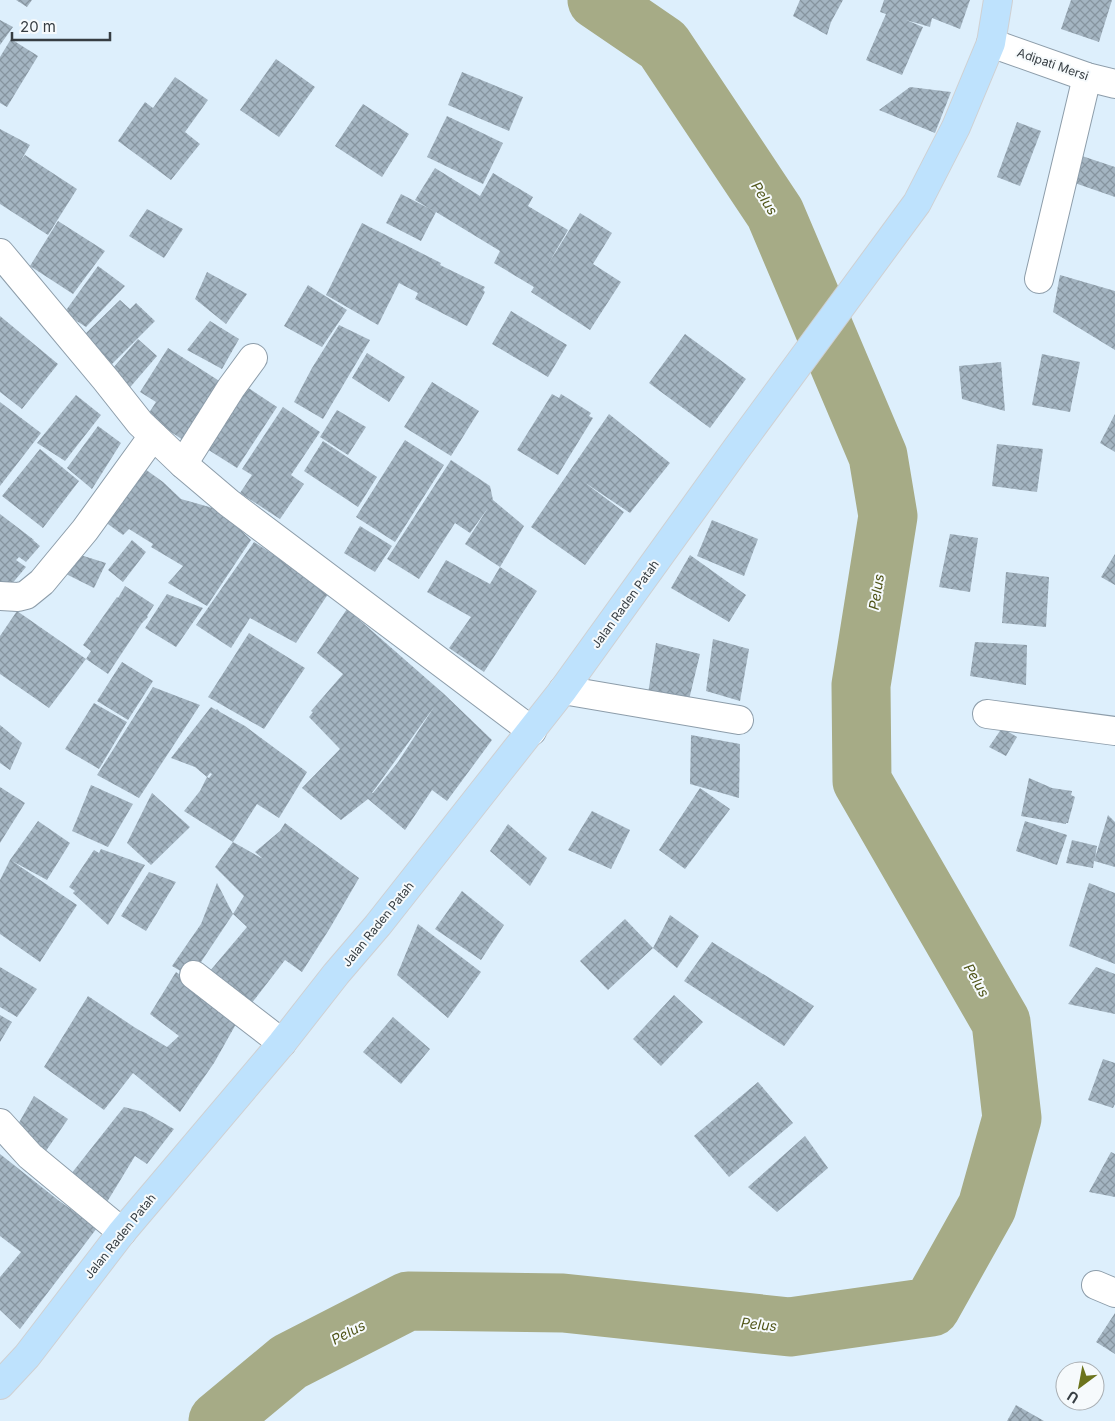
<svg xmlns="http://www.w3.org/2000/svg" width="1115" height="1421" font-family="Inter,sans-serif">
	<defs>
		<pattern id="building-cross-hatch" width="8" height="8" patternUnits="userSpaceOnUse" patternTransform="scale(1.25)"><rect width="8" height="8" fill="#a4b5c2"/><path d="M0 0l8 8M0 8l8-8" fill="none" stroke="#86949f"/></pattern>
	</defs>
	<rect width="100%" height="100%" fill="#ddeffc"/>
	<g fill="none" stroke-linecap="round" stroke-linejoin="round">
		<path stroke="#a6ab86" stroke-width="59" d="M218,1421l71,-59 119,-61 155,2 227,24 141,-20 56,-100 25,-89 -11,-96 -139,-241 -1,-96 27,-169 -10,-60 -103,-243 -112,-168 -66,-45"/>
	</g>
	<path fill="url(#building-cross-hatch)" fill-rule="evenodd" d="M16,0h16l-5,7z
		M800,0h43l-12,22 -4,13 -34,-19z
		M884,0h86l-10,29 -28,-11 -2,9 -24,-7 17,7 -21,48 -36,-15 20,-46 -6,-2z
		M1071,0h41l-13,42 -38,-13z
		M0,20l13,7 -13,18z
		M11,39l27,17 -31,51 -7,-4v-46z
		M276,59l39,28 -36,50 -39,-27z
		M462,72l61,25 -14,34 -61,-26z
		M175,77l33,23 -23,32 15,12 -29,36 -53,-39 27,-39 8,6z
		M910,87l41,5 -16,41 -56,-23z
		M363,104l46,30 -27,43 -47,-31z
		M447,116l56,27 -20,41 -56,-27z
		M1017,122l24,9 -21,55 -23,-9z
		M0,129l30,16 -10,17 5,-7 52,34 -29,46 -48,-31z
		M1079,155l36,12v30l-46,-16z
		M435,168l45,28 13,-23 40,24 -5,9 40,24 -21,36 33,-53 32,20 -19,31 28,18 -31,48 -59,-38 3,-5 -40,-24 6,-12 -64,-39 -15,29 -35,-18 15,-29 31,16 -17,-10z
		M147,209l36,20 -19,29 -35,-22z
		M58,221l47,30 -32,43 -43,-28z
		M362,223l79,40 -1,2 45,22 -2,3 2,2 -18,34 -52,-27 3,-6 -19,-10 -21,42 -52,-30z
		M98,266l27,20 -39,41 -22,-14z
		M207,272l40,22 -21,30 -31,-25z
		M1060,275l55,16v59l-62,-38z
		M308,285l39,25 -25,37 -38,-21z
		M120,300l10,9 6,-6 19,18 -44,44 -29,-28z
		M511,311l56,34 -19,32 -56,-33z
		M0,316l58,48 -36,45 -22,-17z
		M210,321l29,18 -17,30 -35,-19z
		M339,325l31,15 -47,79 -29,-17 18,-34z
		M685,334l61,45 -36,49 -61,-45z
		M138,339l19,17 -31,36 -19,-17z
		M168,348l56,36 -38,58 -39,-26 9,-14 -16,-10z
		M367,353l38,24 -16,25 -37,-24z
		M1042,354l38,8 -10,50 -38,-7z
		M1001,362l4,49 -43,-12 -3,-33z
		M432,382l47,29 -28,45 -47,-29z
		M247,387l30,20 -40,61 -30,-19z
		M552,394l7,4 2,-4 30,19 -2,3 4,2 -35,57 -41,-25z
		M76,395l25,20 -36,46 -28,-18z
		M0,402l41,31 -41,53z
		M283,407l37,25 -29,43 13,9 -24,35 -40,-26 12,-18 -10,-6z
		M337,410l29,17 -18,28 -28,-18z
		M609,414l61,49 -40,50 -46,-31 40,30 -39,53 -54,-38z
		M1115,414v38l-15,-9z
		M98,426l23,17 -29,46 -25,-21z
		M405,440l39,25 -49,77 -39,-25z
		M323,441l54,36 -19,30 -54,-36z
		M997,444l46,5 -6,43 -45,-6z
		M40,449l39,32 -36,47 -41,-32z
		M451,460l39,26 3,14 31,26 -24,41 -35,-23 23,-36 -18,25 -15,-10 -36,56 -32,-20z
		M138,464l25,18 18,17 39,11 31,30 -44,66 -39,-23 15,-17 -32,-19 2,-3 -24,-15 -6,6 -22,-16z
		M0,514l34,26h-1l7,6 -14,16 -7,-5 -3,3 10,7 -26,31z
		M712,520l46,19 -14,37 -47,-20z
		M360,526l32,20 -17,26 -31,-19z
		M950,534l28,4 -8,54 -31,-5z
		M132,540l14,12 -23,30 -15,-12z
		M254,542l31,20 43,32 -32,49 -46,-25 -19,30 -35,-23z
		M74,553l32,10 -12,25 -28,-14z
		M1115,554v31l-14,-8z
		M690,555l56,40 -17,27 -58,-34z
		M446,560l44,24 10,-17 37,24 -53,81 -35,-24 22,-31 -44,-25z
		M1006,572l43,5 -3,50 -44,-4z
		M125,586l29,19 -7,11 1,1 -6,6 -34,51 -22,-15 5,-8 -8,-6 34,-48 1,1z
		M167,594l36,14 -27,39 -31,-19z
		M347,609l97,85 48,46 -45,61 -15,-11 -27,40 -37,-31 -27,21 -39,-32 38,-39 -31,-32 4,-5 -2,-1 32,-37 -26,-21zM434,707l-36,55 -25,31h-1z
		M17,611l69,48 -37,49 -49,-34v-38z
		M249,633l56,35 -41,61 -56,-32z
		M713,639l36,10 -9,52 -34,-10z
		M975,642l52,3 -1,40 -56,-9z
		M656,643l44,11 -13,54 -40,-8z
		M122,662l31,19 -25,39 -31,-19z
		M153,687l47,18 -61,93 -42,-23z
		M94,703l33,19 -28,47 -34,-20z
		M211,707l5,3 1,-1 3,3 25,14 62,46 -28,46 -22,-14 -24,38 30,17 -8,-7 25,-21 5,-8 74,55 -29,50 -28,44 -17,-12 -37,48 -44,-30 43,-51 -14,-13 -42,63 -19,-11 29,-42 16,-41 16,31 11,-18 -29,-29 18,-25 -49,-31 16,-20 7,-14 2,1 3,-4 -2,-1 -3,4 -12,-10 -24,-9z
		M0,725l22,18 -12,27 -10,-7z
		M1002,728l15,9 -11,19 -17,-9z
		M691,735l49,9 -1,54 -49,-14z
		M1029,778l23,10 20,3 -1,4 4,2 -7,26h-2v1l-45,-8z
		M91,785l42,19 -25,43 -36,-16z
		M0,787l25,16 -25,40z
		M700,788l30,21 -45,60 -26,-19z
		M152,793l38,34 -39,38 -24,-22z
		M592,811l38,19 -19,39 -43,-19z
		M1108,815l7,7v45l-21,-6 -1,7 -27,-5 6,-23 25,6 -2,12z
		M38,821l32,22 -23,37 -35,-19 65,44 -37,57 -40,-28v-54l10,-20z
		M1025,821l42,14 -10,30 -41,-14z
		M508,824l39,34 -17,28 -40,-35z
		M101,849l44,16 -37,60 -35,-32 2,-2 -6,-4 25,-37 5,3z
		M149,872l27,10 -30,49 -25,-15z
		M1089,883l26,10v71l-46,-18z
		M462,891l42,34 -23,35 -46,-31z
		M670,915l29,21 -22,32 -24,-20z
		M625,919l28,29 -45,42 -28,-29z
		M418,924l63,48 -33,46 -51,-43z
		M712,942l102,64 -30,40 -100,-65z
		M0,967l37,22 -20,28 -17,-10z
		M1096,967l19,7v40l-47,-10z
		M176,972l64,45 -26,46 -34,49 -47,-39 -29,37 -60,-43 44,-71 46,31 33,20 12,-11 -29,-22z
		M674,995l29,27 -42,44 -28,-27z
		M0,1015l12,7 -12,20z
		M393,1017l37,32 -29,35 -38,-32z
		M1103,1059l12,4v41l-2,4 -25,-8z
		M758,1082l35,41 -64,54 -35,-41z
		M34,1096l34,23 -29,42 -23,-33z
		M124,1107l20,5 30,17 -27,35 -12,-8 -28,46 -36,-28z
		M805,1136l23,32 -51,44 -29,-25z
		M1111,1152l4,2v43l-26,-5z
		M0,1154l58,46 39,28 -77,101 -20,-19v-33l21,-25 -21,-16z
		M1115,1313v41l-19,-12z
		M1016,1405l28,16h-37z"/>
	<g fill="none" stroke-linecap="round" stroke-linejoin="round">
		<defs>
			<path id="street" d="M1039,279l48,-202
				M183,464l48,-76 22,-30
				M0,596l18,1 8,-2 16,-13 43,-52 68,-94
				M563,690l176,30
				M987,714l128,17
				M194,975l88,68
				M0,1123l30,33 92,76
				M1096,1285l19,8"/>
			<path id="secondary" d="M991,43l96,34 28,7
				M0,253l106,127 34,43 43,41 46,39 303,228"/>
			<path id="primary" d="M0,1385l27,-29 95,-124 160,-189 54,-69 42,-49 185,-235 174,-242 180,-245 39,-76 35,-84 7,-43"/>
		</defs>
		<use href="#street" stroke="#8d9daa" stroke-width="30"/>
		<use href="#secondary" stroke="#8d9daa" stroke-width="30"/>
		<use href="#primary" stroke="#cfd0d2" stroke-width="30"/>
		<use href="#street" stroke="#fff" stroke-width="28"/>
		<use href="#secondary" stroke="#fff" stroke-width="28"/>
		<use href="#primary" stroke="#bee2fd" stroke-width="28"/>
	</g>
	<g text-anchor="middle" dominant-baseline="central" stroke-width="4" stroke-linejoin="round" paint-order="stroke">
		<g font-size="12" fill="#363d42" stroke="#f6fafc">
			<text transform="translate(1053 64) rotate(19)">Adipati Mersi</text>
			<text transform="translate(625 604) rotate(-54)">Jalan Raden Patah</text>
			<text transform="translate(378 924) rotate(-51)">Jalan Raden Patah</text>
			<text transform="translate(120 1236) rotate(-51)">Jalan Raden Patah</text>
		</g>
		<g font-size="14" font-style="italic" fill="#51561a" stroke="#f6fafc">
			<text transform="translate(765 198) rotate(58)">Pelus</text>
			<text transform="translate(876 592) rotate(-81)">Pelus</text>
			<text transform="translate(977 980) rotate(60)">Pelus</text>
			<text transform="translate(759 1324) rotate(6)">Pelus</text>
			<text transform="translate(348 1332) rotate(-27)">Pelus</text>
		</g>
	</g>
	<g transform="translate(1080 1386) rotate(212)"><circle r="24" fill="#f6fafc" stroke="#a9aeb2"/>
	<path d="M0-4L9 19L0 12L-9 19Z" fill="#6c741c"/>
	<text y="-8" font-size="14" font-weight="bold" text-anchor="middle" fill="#363d42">U</text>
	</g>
	<path d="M12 32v8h98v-8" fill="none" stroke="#363d42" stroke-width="2.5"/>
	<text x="20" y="32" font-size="15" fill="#363d42" stroke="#f6fafc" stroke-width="4" paint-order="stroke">20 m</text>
</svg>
